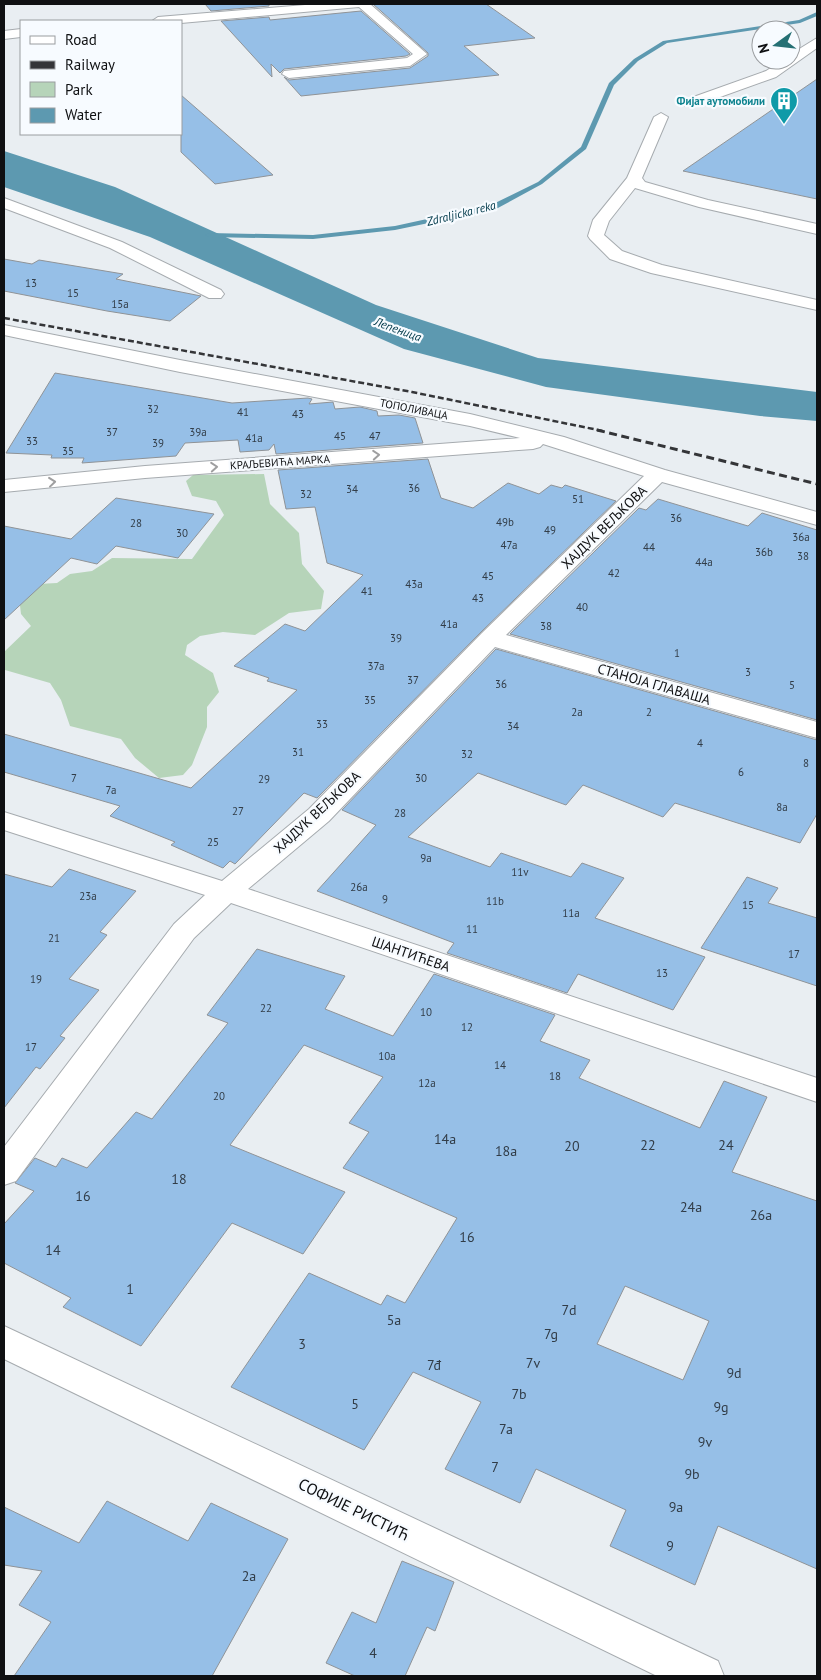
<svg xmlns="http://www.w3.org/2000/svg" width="821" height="1680" font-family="'PT Sans',sans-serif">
	<rect width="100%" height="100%" fill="#e9eef2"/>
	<path fill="#b6d4b9" d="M264,474l6,30 29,29 3,31 22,27 -3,18 -32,4 -34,22 -32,-3 -23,4 -13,9 -2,10 28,18 6,19 -12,15v20l-15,38 -9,10 -24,3 -24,-20 -14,-19 -51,-13 -9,-26 -11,-17 -45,-13 -1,-18 27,-26 -10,-12 -2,-17 19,-13 19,-1 13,-9 22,-3 20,-13 80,1 32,-44 -8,-14 -24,-5 -6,-15 7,-6z"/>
	<path fill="#5d99b0" d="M4,151l111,36 261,118 162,53 279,34v29l-57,-5 -214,-29 -142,-38 -254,-112 -146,-50z"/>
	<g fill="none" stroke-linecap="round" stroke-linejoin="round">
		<path fill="#5d99b0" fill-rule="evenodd" d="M817,12v4l-17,7 -133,20 -29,18 -24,24 -28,64 -44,35 -46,25 -101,21 -82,9 -104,-2 -4,-2 4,-2 104,2 82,-9 96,-21 47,-23 43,-35 28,-64 25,-24 29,-18 136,-21z"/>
	</g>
	<path fill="#96bfe7" stroke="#8f9397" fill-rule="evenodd" d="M205,4h64v2l-58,5z
		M373,4h113l49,34 -71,8 35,29 -198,21 -17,-19 5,3 121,-12 18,-12v-3z
		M361,11l49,43 -4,2 -122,13 -4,4 -9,-9 1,13 -51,-56 48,-4 1,3z
		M817,79v120l-134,-28z
		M181,95l92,80 -58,9 -34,-32z
		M4,259l28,5 7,-4 84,14 -7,5 85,17 -31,25 -63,-10 -103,-20z
		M55,373l177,30 76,-5 4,1 -3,5 24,-2 2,7 25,-2 17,4 1,5 21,-1 16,3 8,25 -147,11 -2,-10 -5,6 -29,2 -2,-12 -53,3 -9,13 -94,7 2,-5h-33l1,-3 -46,-2z
		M428,459l13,39 32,10 35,-25 31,11 12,-9 11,3 3,-3 51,16 -135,131 -164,166 -13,-5 -69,71 -5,-3 -7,7 -52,-23 4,-3 -65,-26 10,-10 -116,-34v-38l187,54 106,-98 -30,-9 2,-3 -35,-12 51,-42 20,7 58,-56 -36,-12 -12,-56 -29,2 -8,-39z
		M116,498l98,16 -36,44 -62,-12 -19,18 -26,-6 -67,62v-94l67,13z
		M658,499l90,27 14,-13 55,17v190l-307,-86 129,-126 7,2z
		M496,649l321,91v74l-17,29 -125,-40 -12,14 -80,-32 -17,20 -88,-32 -70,64 82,30 11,-14 70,24 11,-14 42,15 -29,40 110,39 -32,53 -95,-36 -11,19 -120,-40 7,-10 -137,-52 59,-66 -34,-15z
		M69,869l67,22 -36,41 7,3 -38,44 30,11 -39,46 5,2 -25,31 -4,-2 -32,41v-234l48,13z
		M747,877l31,11 -10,15 49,15v68l-116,-38z
		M257,949l88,27 -20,33 68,27 41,-62 121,41 -15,26 50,19 -11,18 121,50 24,-47 43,16 -35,75 85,29v368l-99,-43 -23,59 -85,-39 16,-36 -90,-41 -16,34 -75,-34 36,-67 -68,-30 -49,78 -133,-63 78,-114 72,32 6,-10 18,8 52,-85 -114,-50 26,-36 -20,-9 34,-46 -79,-32 -74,100 115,47 -42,62 -71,-31 -91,123 -78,-39 8,-9 -67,-35v-39l30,-33 -19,-8 20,-25 21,9 6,-9 25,10 49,-56 16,7 76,-96 -21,-8zM625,1286l84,35 -26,59 -86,-36z
		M107,1501l81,40 23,-38 77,36 -76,137h-198l37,-54 -32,-17 23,-34 -38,-6v-58l75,36z
		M402,1561l52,21 -19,49 -8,-4 -22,49h-50l-29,-13 26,-51 24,11z"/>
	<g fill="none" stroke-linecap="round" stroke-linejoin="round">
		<defs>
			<path id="minor" d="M317,4h53l57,50 -17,12 -121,12 -7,-4 2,-3 123,-13 6,-4 -54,-47 -178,16 -29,-2 6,-4z
				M21,29v8l-17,2v-8z
				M817,38v10l-41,29 -81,29h-10l-2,-3 2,-3 81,-29 17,-11h8v-6z
				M661,113l7,4 -26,61 3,4 63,18 109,24v10l-118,-27 -64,-19 -26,33 -5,14 18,16 40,14 155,35v10l-166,-37 -41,-14 -20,-20 -2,-3 5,-16 34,-42 27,-61z
				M4,198l118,44 99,48 3,4 -3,4h-12l-99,-50 -106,-40z
				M4,325l176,35 290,54 94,23 101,33 152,42v13l-155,-43 -156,153 311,87v16l-322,-91 -166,174 -81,68 569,189v24l-586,-199 -37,35 -178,243 -12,4v-38l170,-223 31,-29 -201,-65v-18l218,69 87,-72 173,-176 162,-157 -101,-32 -3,3 -7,2 -388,29 -141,14v-12l141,-14 375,-28 -50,-12 -290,-54 -176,-37z
				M4,1326l714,335 6,15h-67l-653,-317z"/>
		</defs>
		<use href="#minor" stroke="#a6abaf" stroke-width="2"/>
		<use href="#minor" fill="#fff" fill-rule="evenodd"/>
		<path stroke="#343538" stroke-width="2.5" stroke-dasharray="6 3" stroke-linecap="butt" d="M4,318l408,74 191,39"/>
		<path stroke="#343538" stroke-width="3" stroke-dasharray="8 4.5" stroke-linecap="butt" d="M597,430l220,54"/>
	</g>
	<defs><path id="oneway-chevron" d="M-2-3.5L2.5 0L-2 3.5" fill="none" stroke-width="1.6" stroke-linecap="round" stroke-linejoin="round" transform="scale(1.25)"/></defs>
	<g stroke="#9f9fa0">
		<use href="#oneway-chevron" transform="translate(376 455) rotate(-4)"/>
		<use href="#oneway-chevron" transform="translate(214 467) rotate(-4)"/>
		<use href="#oneway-chevron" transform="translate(52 482) rotate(-6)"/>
	</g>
	<defs>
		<symbol id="building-pin" viewBox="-11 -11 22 30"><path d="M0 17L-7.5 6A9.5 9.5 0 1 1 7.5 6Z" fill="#0f9aa8" stroke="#f7fbff"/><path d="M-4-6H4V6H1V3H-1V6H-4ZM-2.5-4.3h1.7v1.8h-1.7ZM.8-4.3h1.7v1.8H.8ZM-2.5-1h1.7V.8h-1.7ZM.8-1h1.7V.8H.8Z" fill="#fff"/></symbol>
	</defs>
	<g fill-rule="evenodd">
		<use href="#building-pin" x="768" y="85" width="32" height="43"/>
	</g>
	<g text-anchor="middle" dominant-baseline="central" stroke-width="4.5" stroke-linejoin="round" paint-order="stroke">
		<g font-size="11" font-weight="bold" fill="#0d838f" stroke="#f7fbff" text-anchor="end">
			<text x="765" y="101">Фијат аутомобили</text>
		</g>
		<g font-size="11" fill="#313c47">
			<text x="31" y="283">13</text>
			<text x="73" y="293">15</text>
			<text x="120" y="304">15a</text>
			<text x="153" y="409">32</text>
			<text x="243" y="412">41</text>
			<text x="298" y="414">43</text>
			<text x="112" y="432">37</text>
			<text x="198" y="432">39a</text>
			<text x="340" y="436">45</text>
			<text x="375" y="436">47</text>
			<text x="254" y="438">41a</text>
			<text x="32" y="441">33</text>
			<text x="158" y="443">39</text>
			<text x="68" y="451">35</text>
			<text x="414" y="488">36</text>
			<text x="352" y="489">34</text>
			<text x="306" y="494">32</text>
			<text x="578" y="499">51</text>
			<text x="676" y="518">36</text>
			<text x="505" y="522">49b</text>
			<text x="136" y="523">28</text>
			<text x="550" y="530">49</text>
			<text x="182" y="533">30</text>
			<text x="801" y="537">36a</text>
			<text x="509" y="545">47a</text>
			<text x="649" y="547">44</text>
			<text x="764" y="552">36b</text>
			<text x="803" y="556">38</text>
			<text x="704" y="562">44a</text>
			<text x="614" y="573">42</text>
			<text x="488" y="576">45</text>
			<text x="414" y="584">43a</text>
			<text x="367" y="591">41</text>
			<text x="478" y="598">43</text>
			<text x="582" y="607">40</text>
			<text x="449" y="624">41a</text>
			<text x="546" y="626">38</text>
			<text x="396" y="638">39</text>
			<text x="677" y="653">1</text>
			<text x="376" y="666">37a</text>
			<text x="748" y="672">3</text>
			<text x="413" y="680">37</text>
			<text x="501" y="684">36</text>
			<text x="792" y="685">5</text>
			<text x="370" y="700">35</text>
			<text x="577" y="712">2a</text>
			<text x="649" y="712">2</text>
			<text x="322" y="724">33</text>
			<text x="513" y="726">34</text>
			<text x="700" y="743">4</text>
			<text x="298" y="752">31</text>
			<text x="467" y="754">32</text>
			<text x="806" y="763">8</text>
			<text x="741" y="772">6</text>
			<text x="74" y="778">7</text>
			<text x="421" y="778">30</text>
			<text x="264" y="779">29</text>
			<text x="111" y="790">7a</text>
			<text x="782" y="807">8a</text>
			<text x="238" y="811">27</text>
			<text x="400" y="813">28</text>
			<text x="213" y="842">25</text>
			<text x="426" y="858">9a</text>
			<text x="520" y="872">11v</text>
			<text x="359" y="887">26a</text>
			<text x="88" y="896">23a</text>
			<text x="385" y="899">9</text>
			<text x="495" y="901">11b</text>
			<text x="748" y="905">15</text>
			<text x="571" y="913">11a</text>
			<text x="472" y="929">11</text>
			<text x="54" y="938">21</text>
			<text x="794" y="954">17</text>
			<text x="662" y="973">13</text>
			<text x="36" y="979">19</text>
			<text x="266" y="1008">22</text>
			<text x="426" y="1012">10</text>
			<text x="467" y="1027">12</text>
			<text x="31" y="1047">17</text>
			<text x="387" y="1056">10a</text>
			<text x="500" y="1065">14</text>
			<text x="555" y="1076">18</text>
			<text x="427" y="1083">12a</text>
			<text x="219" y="1096">20</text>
		</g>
		<g font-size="11" fill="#0f1012" stroke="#f7fbff">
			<text transform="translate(414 409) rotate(11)">ТОПОЛИВАЦА</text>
			<text transform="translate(280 462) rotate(-4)">КРАЉЕВИЋА МАРКА</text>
		</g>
		<g font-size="12" font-style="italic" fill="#00394a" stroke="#f7fbff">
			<text transform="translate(461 213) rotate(-14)">Zdraljicka reka</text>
			<text transform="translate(398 329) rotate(20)">Лепеница</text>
		</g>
		<g font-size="14" fill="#0f1012" stroke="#f7fbff">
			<text transform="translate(604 527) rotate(-44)">ХАЈДУК ВЕЉКОВА</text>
			<text transform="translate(654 684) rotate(16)">СТАНОЈА ГЛАВАША</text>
			<text transform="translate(317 812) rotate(-43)">ХАЈДУК ВЕЉКОВА</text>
			<text transform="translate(411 954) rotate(19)">ШАНТИЋЕВА</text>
		</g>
		<g font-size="14" fill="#313c47">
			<text x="445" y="1139">14a</text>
			<text x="648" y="1145">22</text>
			<text x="726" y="1145">24</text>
			<text x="572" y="1146">20</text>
			<text x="506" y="1151">18a</text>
			<text x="179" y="1179">18</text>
			<text x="83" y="1196">16</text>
			<text x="691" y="1207">24a</text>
			<text x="761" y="1215">26a</text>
			<text x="467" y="1237">16</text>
			<text x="53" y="1250">14</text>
			<text x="130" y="1289">1</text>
			<text x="569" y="1310">7d</text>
			<text x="394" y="1320">5a</text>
			<text x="551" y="1334">7g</text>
			<text x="302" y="1344">3</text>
			<text x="533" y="1363">7v</text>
			<text x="434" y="1365">7đ</text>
			<text x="734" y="1373">9d</text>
			<text x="519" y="1394">7b</text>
			<text x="355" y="1404">5</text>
			<text x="721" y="1407">9g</text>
			<text x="506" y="1429">7a</text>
			<text x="705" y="1442">9v</text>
			<text x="495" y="1467">7</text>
			<text x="692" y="1474">9b</text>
			<text x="676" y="1507">9a</text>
			<text x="670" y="1546">9</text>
			<text x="249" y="1576">2a</text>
			<text x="373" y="1653">4</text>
		</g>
		<g font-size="16" fill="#0f1012" stroke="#f7fbff">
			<text transform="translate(354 1509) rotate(26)">СОФИЈЕ РИСТИЋ</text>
		</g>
	</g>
	<rect width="821" height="1680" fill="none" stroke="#0f1012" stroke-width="10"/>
	<rect x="20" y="20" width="162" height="115" fill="#f7fbff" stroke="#9a9da0"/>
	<rect x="30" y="36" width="25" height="8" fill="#ffffff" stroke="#9a9da0"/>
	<text x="65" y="45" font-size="15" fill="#0f1012">Road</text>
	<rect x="30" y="61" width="25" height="8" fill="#343538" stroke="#9a9da0"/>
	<text x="65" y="70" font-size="15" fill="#0f1012">Railway</text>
	<rect x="30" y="82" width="25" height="15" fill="#b6d4b9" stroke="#9a9da0"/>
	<text x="65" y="95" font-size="15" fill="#0f1012">Park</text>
	<rect x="30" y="108" width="25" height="15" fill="#5d99b0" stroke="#9a9da0"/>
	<text x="65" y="120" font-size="15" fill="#0f1012">Water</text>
	<g transform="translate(776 45) rotate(255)"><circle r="24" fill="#f7fbff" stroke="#9a9da0"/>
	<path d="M0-4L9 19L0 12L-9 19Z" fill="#257074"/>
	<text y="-8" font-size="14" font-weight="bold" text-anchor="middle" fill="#0f1012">N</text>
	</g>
</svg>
